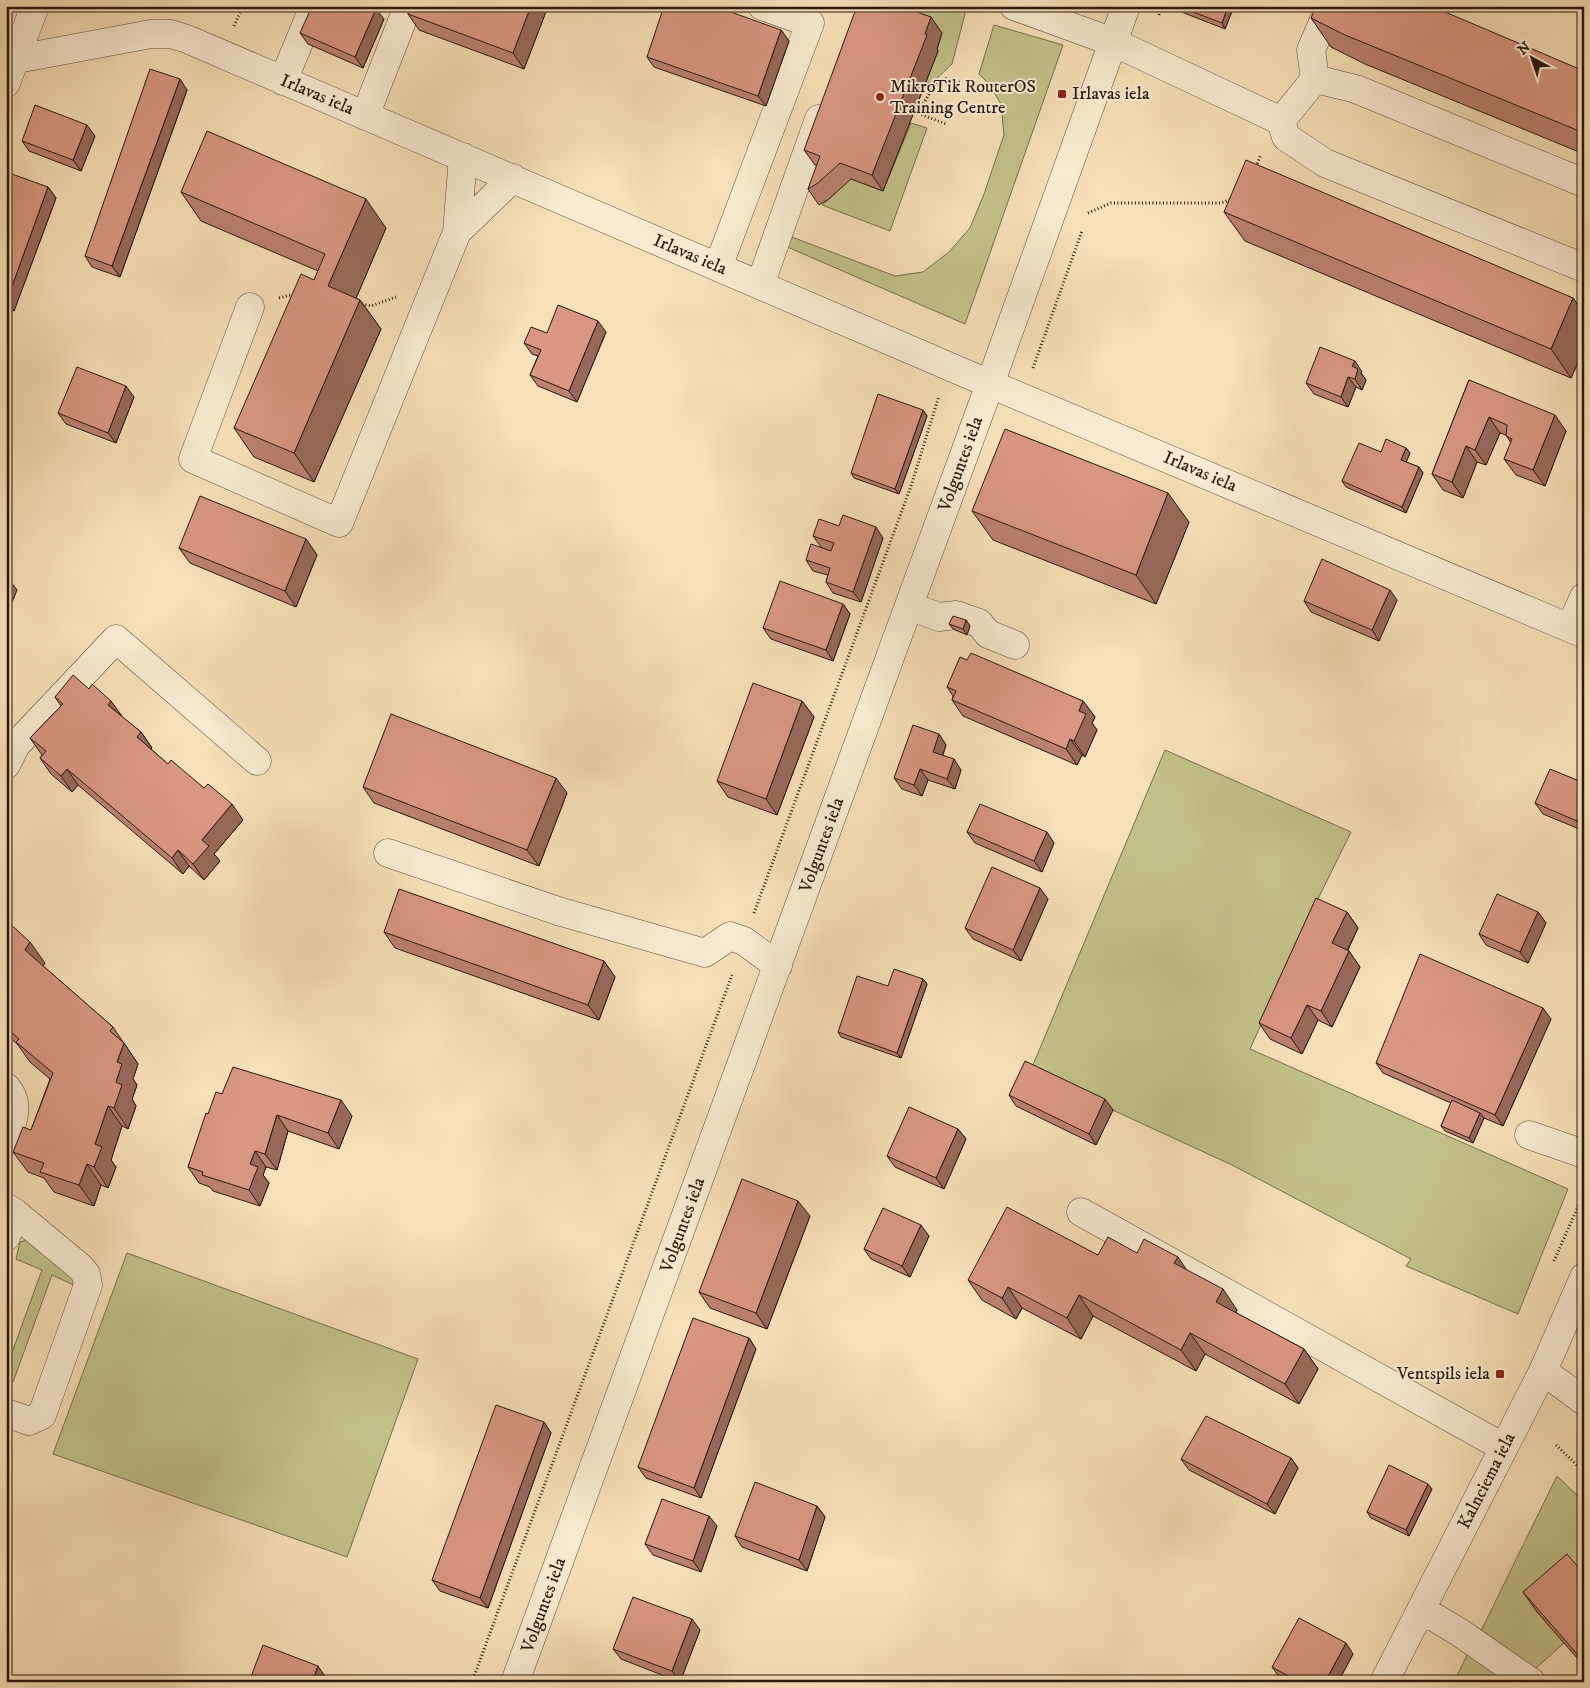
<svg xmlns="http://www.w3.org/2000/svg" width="1590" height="1688" font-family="'IM FELL DW Pica',serif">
	<rect width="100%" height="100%" fill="#f6e0b9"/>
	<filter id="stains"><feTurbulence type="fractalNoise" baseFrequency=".004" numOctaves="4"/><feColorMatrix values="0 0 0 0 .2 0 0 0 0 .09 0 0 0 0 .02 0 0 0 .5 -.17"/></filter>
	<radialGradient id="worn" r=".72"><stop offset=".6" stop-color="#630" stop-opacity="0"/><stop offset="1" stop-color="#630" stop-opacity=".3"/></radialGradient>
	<path fill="#c3c18b" stroke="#766c4d" d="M909,6h58l-15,58 -20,19 -6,-1 16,-49 -32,-11z
		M994,25l69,20 -98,279 -180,-78 4,-10 106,40 28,-4 26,-20 21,-24 14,-34 20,-59 -3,-31 -12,-20 -10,-10z
		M911,123l16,5 -37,103 -68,-26 29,-26 32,12z
		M1165,750l186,82 -36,73 -65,144 318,140 -50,125 -112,-48 5,-7 -179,-94 -202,-93z
		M31,1239l45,37 -2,9 -22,-10 -39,107 -7,-1v-12l36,-99 -26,-11 4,-17z
		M127,1253l291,106 -71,198 -294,-103z
		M1557,1476l27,26v75l-20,66 -30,27 -55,-35z
		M1468,1653l43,29h-57z"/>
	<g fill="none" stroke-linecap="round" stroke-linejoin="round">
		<defs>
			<path id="minor" d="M1014,6l99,36 168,79
				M6,61l145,-27h20l16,5 803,345 594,250
				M1315,79l-4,-29 19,-44
				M283,81l31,-75
				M6,83l29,-77
				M365,116l43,-110
				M1584,183l-228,-94 -41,-10 -34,42 5,16 39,26 259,105
				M457,232l6,-75
				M718,267l92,-244 -48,-17
				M760,285l59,-166
				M250,307l-57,152 146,64 118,-291 56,-54
				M909,606l30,11 17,-2 23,8 9,11 27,11
				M1570,628l14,-31
				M6,765l10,-20 100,-106 141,122
				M388,853l170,58 147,42 25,-17 14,5 34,25
				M6,1087c16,18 6,35 0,55
				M1529,1135l55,19
				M6,1207l9,6 -9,24
				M1081,1212l422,235
				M1543,1371l41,30
				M6,1413l23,8 13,-6 46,-130 -2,-11 -6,-7 -65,-54
				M1422,1610l37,22 72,50
				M515,1682l475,-1298 136,-378
				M1384,1682l159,-311 41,-94"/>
		</defs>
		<use href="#minor" stroke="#5c4a3a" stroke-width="29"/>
		<path stroke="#29180f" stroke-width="3" stroke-dasharray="1 2.5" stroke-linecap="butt" d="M1159,15l3,-9
			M234,26l9,-20
			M915,112l31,12
			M918,113l17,-29 10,-6 16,5
			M1256,167l5,-13
			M1088,213l23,-10h110l11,-4
			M279,298l16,-4
			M362,304l9,2 25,-9
			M1033,368l49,-137
			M754,913l157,-427 28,-90
			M1554,1261l30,-68
			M1556,1445l28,27
			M472,1682l260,-707"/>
		<use href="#minor" stroke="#f9ebd2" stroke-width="28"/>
	</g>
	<path fill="#bb8170" stroke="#29180f" d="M410,6h135l2,3 -23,60 -105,-39 -11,-16z
		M1176,6h58l-9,23 -46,-18z
		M908,9l34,24 -5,16 1,2 -55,140 -32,-12 -22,20 -10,6 -11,-16 9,-23 -2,-1 -11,-15z
		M1311,18l273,53v83l-219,-90 -34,-17z
		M384,19l-21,49 -55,-24 -8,-11z
		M781,30l8,11 -23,65 -112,-39 -7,-10z
		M187,90l-67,187 -28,-10 -7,-11z
		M95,136l-14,35 -52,-20 -7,-10z
		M6,180l42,7 8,11 -42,113 -8,-3z
		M181,192l205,36 -30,70 4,2 21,29 -67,153 -60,-25 -20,-29 80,-148 4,-9 -117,-50z
		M1224,212l349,86 11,15v36l-13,29 -326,-137z
		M606,332l-29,70 -39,-16 -8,-11 8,-19 -6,-2 -8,-11 23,-10z
		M1362,372l-1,1 5,7 -4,10 -6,-3 -8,20 -34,-13 -8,-11z
		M1469,380l97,51 -21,55 -29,-11 -12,-16 7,-16 -5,-8 -6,-2 -14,32 -9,-3 -14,36 -20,-8 -11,-16z
		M134,397l-18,46 -50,-19 -8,-11z
		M923,410l4,6 -28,78 -45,-16 -3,-5z
		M1406,448l4,5 -4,9 13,5 4,6 -17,40 -60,-26 -4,-6 39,-29z
		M972,511l217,11 -33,82 -163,-64z
		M839,526l44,12 -22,64 -28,-9 -7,-11 2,-7 -15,-4 -7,-11 15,-13 -8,-11z
		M306,539l11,16 -21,52 -106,-44 -11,-15z
		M1397,600l-18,41 -68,-29 -7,-11z
		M843,604l7,10 -17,47 -62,-22 -8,-11z
		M966,620l4,6 -3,9 -14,-6 -4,-5z
		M967,660l116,41 12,16 -3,6 5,7 -12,27 -3,-2 -5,10 -114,-49 -11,-16 1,-4 -6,-9z
		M55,697l67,20 19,15 11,16 -1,1 17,15 36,24 39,32 -29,34 6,7 -16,19 -15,-14 -6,8 -105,-89 -6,7 -21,-18 -11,-16 2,-3 -12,-17 31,-32z
		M802,701l12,16 -37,98 -49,-18 -11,-16z
		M939,734l7,11 -3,10 18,15 -6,19 -27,-9 -6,16 -20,-7 -8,-11z
		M1584,783v48l-41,-17 -8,-11z
		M363,787l204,6 -28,73 -165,-63z
		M967,832l87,11 -12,29 -67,-29z
		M1048,899l-27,62 -48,-22 -8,-11z
		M1347,912l11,16 -10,22 12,17 -28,60 -14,-7 -16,34 -32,-15 -11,-16z
		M1538,912l8,11 -18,40 -42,-18 -7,-11z
		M6,925l39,38 -2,3 70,61 25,37 -5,15 4,6 -5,14 4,7 -8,23 -6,-3 -11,34 5,7 -8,21 -7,-3 -7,21 -40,-14 -10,-14 -16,-6 -15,-20 18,-22 19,-51 -20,-17 -12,-17 -12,-11z
		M384,932l220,29 11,16 -16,43 -204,-72z
		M923,979l4,5 -26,74 -60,-21 -3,-5 50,-46z
		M1551,1019l-48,107 -19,-8 -11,25 -28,-12 -4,-5 10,-23 -68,-30 -7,-10z
		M222,1094l130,22 -13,33 -51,-18 -11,39 -11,-3 -3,8 6,8 -9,23 -47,-15 -3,-4 -11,-4 -11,-16 20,-53z
		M1009,1095l104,15 -17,35 -80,-39z
		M958,1129l8,10 -22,50 -49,-22 -8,-11z
		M810,1216l-43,113 -57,-21 -11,-16z
		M929,1236l-19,41 -39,-18 -7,-10z
		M1137,1253l50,17 50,40 -1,3 68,36 14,20 -19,35 -94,-50 -9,17 -103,-55 -12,23 -59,-31 -6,11 -34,-19 -14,-20 130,-25z
		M749,1338l7,11 -55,149 -55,-20 -8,-11z
		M544,1422l7,11 -63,175 -48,-17 -8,-11z
		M1291,1458l7,10 -23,46 -86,-44 -8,-11z
		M1432,1489l-23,47 -38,-18 -4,-6z
		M817,1506l8,11 -18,54 -65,-24 -7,-11z
		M717,1526l-16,46 -48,-17 -8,-11z
		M1584,1574v92l-47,-54 -14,-20z
		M700,1630l-20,52 -59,-23 -8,-10z
		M1353,1654l-15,28h-51l-7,-4 -8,-11z"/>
	<path fill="#98695b" stroke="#29180f" d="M531,6h14l2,3 -23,60 -11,-16z
		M899,6h9l2,16z
		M1228,6h6l-9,23 -3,-6z
		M376,9l8,10 -21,49 -8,-11z
		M931,17l11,16 -5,16 1,2 -55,140 -11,-16z
		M781,30l8,11 -23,65 -8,-10z
		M180,79l7,11 -67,187 -8,-11z
		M87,125l8,11 -14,35 -8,-11z
		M48,187l8,11 -42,113 -7,-11z
		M366,199l20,29 -37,87 -21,-29z
		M1573,298l11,15v36l-13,29 -20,-29z
		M360,300l21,29 -67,153 -20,-29z
		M598,321l8,11 -29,70 -8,-11z
		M1355,361l7,11 -1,1 5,7 -4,10 -7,-11 -3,-13z
		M1348,377l8,10 -8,20 -7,-10z
		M126,386l8,11 -18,46 -8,-10z
		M923,410l4,6 -28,78 -4,-5z
		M1555,415l11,16 -21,55 -12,-16z
		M1489,417l11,16 -14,32 -11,-15z
		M1466,446l11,16 -14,36 -11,-16z
		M1406,448l4,5 -5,12 -4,-5z
		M1419,467l4,6 -17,40 -4,-6z
		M1168,493l21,29 -33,82 -20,-29z
		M876,527l7,11 -22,64 -8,-10z
		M306,539l11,16 -21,52 -11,-16z
		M6,575l11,15 -11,28z
		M1390,590l7,10 -18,41 -7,-11z
		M843,604l7,10 -17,47 -7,-11z
		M966,620l4,6 -3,9 -4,-6z
		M111,701l11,15 -14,-11z
		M802,701l12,16 -37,98 -11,-16z
		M1083,701l12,16 -3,6 5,7 -12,27 -11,-16 5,-30z
		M141,732l11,16 -4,5 -11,-16z
		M939,734l7,11 -6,17 -7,-10z
		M1070,739l12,16 -5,10 -11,-16z
		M954,759l7,11 -6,19 -8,-10z
		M67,769l11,16 -6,7 -11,-16z
		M920,769l8,11 -6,16 -8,-11z
		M556,778l11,15 -28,73 -12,-16z
		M232,804l11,16 -29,34 6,7 -16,19 -11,-16 9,-24z
		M1580,813l4,5v13l-7,-10z
		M1047,832l7,11 -12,29 -8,-11z
		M178,850l11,16 -6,8 -11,-16z
		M1040,888l8,11 -27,62 -8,-11z
		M1347,912l11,16 -15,31 -11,-16z
		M1538,912l8,11 -18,40 -8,-11z
		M30,942l15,21 -6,8 -14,-21z
		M1349,951l11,16 -28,60 -11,-16z
		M604,961l11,16 -16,43 -11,-15z
		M923,979l4,5 -26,74 -4,-5z
		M1307,1005l11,15 -16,34 -11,-16z
		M1543,1008l8,11 -48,107 -8,-11z
		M124,1043l14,21 -5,15 4,6 -5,14 4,7 -8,23 -14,-21 3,-46z
		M1105,1099l8,11 -17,35 -7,-11z
		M341,1100l11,16 -13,33 -11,-16z
		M108,1106l14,20 -11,34 5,7 -8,21 -14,-21 1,-23z
		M1480,1113l4,5 -11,25 -4,-5z
		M277,1115l11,16 -11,39 -12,-16z
		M958,1129l8,10 -22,50 -8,-11z
		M255,1151l11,16 -3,8 6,8 -9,23 -11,-16 1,-26z
		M87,1164l14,21 -7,21 -15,-21z
		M798,1201l12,15 -43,113 -11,-16z
		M921,1225l8,11 -19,41 -8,-11z
		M1178,1257l14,21 -18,-15z
		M1008,1287l14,21 -6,11 -14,-21z
		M1223,1289l14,21 -6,13 -15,-21z
		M1079,1295l14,21 -12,23 -14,-21z
		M1190,1333l15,21 -9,17 -15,-21z
		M749,1338l7,11 -55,149 -7,-10z
		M1304,1349l14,20 -19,35 -14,-20z
		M544,1422l7,11 -63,175 -8,-10z
		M1291,1458l7,10 -23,46 -8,-10z
		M1428,1484l4,5 -23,47 -3,-6z
		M6,1491l4,5 -4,10z
		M817,1506l8,11 -18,54 -8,-11z
		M709,1516l8,10 -16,46 -8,-11z
		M692,1619l8,11 -20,52 -8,-11z
		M1346,1643l7,11 -15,28h-13z
		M318,1666l11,16h-17z"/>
	<path fill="#d99682" stroke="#29180f" d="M312,6h59l5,3 -21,48 -55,-24z
		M410,6h121l-18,47 -105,-39z
		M664,6h50l67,24 -23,66 -111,-39z
		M857,6h43l31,11 -6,17 2,1 -55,140 -32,-12 -22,20 -10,6 12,-33 -16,-6z
		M1177,6h51l-6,17z
		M1316,6h115l153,65v62l-239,-98 -34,-17z
		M150,69l30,10 -68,187 -27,-10z
		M35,105l52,20 -14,35 -51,-19z
		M207,131l159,68 -38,87 32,14 -66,153 -60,-25 67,-154 13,6 11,-26 -144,-62z
		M1246,160l327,138 -22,51 -327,-137z
		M9,173l39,14 -41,113 -1,-120z
		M558,305l40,16 -29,70 -39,-16 11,-25 -17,-7 7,-16 16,6z
		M1320,347l35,14 -3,5 6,3 -3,10 -7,-2 -7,20 -35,-14z
		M77,367l49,19 -18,47 -50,-20z
		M1469,380l86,35 -22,55 -29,-11 8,-20 -6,-3 1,-11 -18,-8 -14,33 -9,-4 -14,36 -20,-8z
		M878,394l45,16 -28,79 -44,-16z
		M1005,429l163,64 -32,82 -164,-64z
		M1386,439l20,9 -5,12 18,7 -17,40 -60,-26 17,-38 22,9z
		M200,496l106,43 -21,52 -106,-43z
		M843,515l33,12 -23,65 -27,-10 4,-14 -24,-8 5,-16 20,7 3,-8 -21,-7 6,-17 20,7z
		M1322,559l68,31 -18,40 -68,-29z
		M780,581l63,23 -17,46 -63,-22z
		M953,616l13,4 -3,9 -14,-5z
		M971,653l112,48 -4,10 7,3 -12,27 -4,-2 -4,10 -114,-49 4,-9 -9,-4 13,-30 7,3z
		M73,675l16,14 3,-5 19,17 -3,4 33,27 -4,5 31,27 3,-4 33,28 4,-4 24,20 -30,36 7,6 -16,18 -15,-14 -6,8 -105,-89 -6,7 -21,-18 6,-7 -16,-13 33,-34 -8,-7z
		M753,683l49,18 -36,98 -49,-18z
		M391,714l165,64 -29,72 -164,-63z
		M913,725l26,9 -6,18 21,7 -7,20 -27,-10 -6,16 -20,-7z
		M1550,769l34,14v32l-4,-2 -3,8 -42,-18z
		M980,804l67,28 -13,29 -67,-29z
		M992,867l48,21 -27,62 -48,-22z
		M399,889l205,72 -16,44 -204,-73z
		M1497,894l41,18 -18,40 -41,-18z
		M1316,898l31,14 -15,31 17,8 -28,60 -14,-6 -16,33 -32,-15z
		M8,922l22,20 -5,8 88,77 -3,4 14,12 -7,19 5,2 -6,18 6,3 -8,23 -6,-2 -13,38 7,3 -8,20 -7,-3 -8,21 -39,-13 4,-9 -31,-11 10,-25 8,3 22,-57 -37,-31 3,-3 -13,-12v-102z
		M1420,954l123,54 -48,107 -119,-52z
		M894,969l29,10 -26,74 -59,-21 19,-56 31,10z
		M1025,1061l80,38 -16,35 -80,-39z
		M233,1067l108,33 -13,33 -51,-18 -12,39 -10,-3 -5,13 8,3 -9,23 -47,-15 1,-3 -15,-5 18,-54 2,1 8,-22 6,2z
		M1452,1100l28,13 -11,25 -28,-12z
		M909,1107l49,22 -22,49 -49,-22z
		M742,1179l56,22 -42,112 -57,-21z
		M1007,1207l91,48 10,-18 29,16 7,-14 34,18 -4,6 49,26 -7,13 88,47 -19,35 -95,-51 -9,17 -102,-55 -12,23 -59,-31 -6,11 -34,-18z
		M883,1208l38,17 -19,41 -38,-17z
		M693,1318l56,20 -55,150 -56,-21z
		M496,1405l48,17 -64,176 -48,-18z
		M1206,1416l85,42 -24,46 -86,-45z
		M1389,1465l39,19 -22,46 -39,-18z
		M755,1482l62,24 -18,54 -64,-24z
		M662,1499l47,17 -16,45 -48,-17z
		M1567,1554l17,20v88l-61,-70z
		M633,1597l59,22 -20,52 -59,-22z
		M1299,1618l47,25 -21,39h-26l-27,-15z
		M263,1645l55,21 -6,16h-63z"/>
	<g fill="#8f2418" stroke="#f9ebd2" stroke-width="2">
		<rect x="1057" y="89" width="10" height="10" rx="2.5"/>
		<circle cx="880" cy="97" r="5"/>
		<rect x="1495" y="1369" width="10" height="10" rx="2.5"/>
	</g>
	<g text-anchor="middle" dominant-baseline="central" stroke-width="4" stroke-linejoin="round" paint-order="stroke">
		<g font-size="18" fill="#29180f" stroke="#f9ebd2" text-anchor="start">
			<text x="890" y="87">MikroTik RouterOS<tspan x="890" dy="21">Training Centre</tspan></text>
			<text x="1072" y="94">Irlavas iela</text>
			<text x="1490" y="1374" text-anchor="end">Ventspils iela</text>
		</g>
		<g font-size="18" fill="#29180f" stroke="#f9ebd2">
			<text transform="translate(317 95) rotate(23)">Irlavas iela</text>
			<text transform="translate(690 255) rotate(23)">Irlavas iela</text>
			<text transform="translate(961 464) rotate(-70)">Volguntes iela</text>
			<text transform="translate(1200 472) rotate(23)">Irlavas iela</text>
			<text transform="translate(822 845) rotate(-70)">Volguntes iela</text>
			<text transform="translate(683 1225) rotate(-70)">Volguntes iela</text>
			<text transform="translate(1487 1481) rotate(-63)">Kalnciema iela</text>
			<text transform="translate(544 1605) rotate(-70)">Volguntes iela</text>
		</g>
	</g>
	<rect width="1590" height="1688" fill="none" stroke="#f6e0b9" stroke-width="25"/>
	<rect x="8" y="8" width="1575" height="1673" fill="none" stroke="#29180f" stroke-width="2.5"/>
	<rect x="12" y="12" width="1565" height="1663" fill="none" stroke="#29180f"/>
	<g transform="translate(1532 58) rotate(320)" stroke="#f9ebd2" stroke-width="4" paint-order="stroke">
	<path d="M0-4L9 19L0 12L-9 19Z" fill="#29180f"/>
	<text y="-8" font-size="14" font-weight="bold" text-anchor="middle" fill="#29180f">N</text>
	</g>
	<rect width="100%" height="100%" filter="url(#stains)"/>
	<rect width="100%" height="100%" fill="url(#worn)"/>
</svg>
